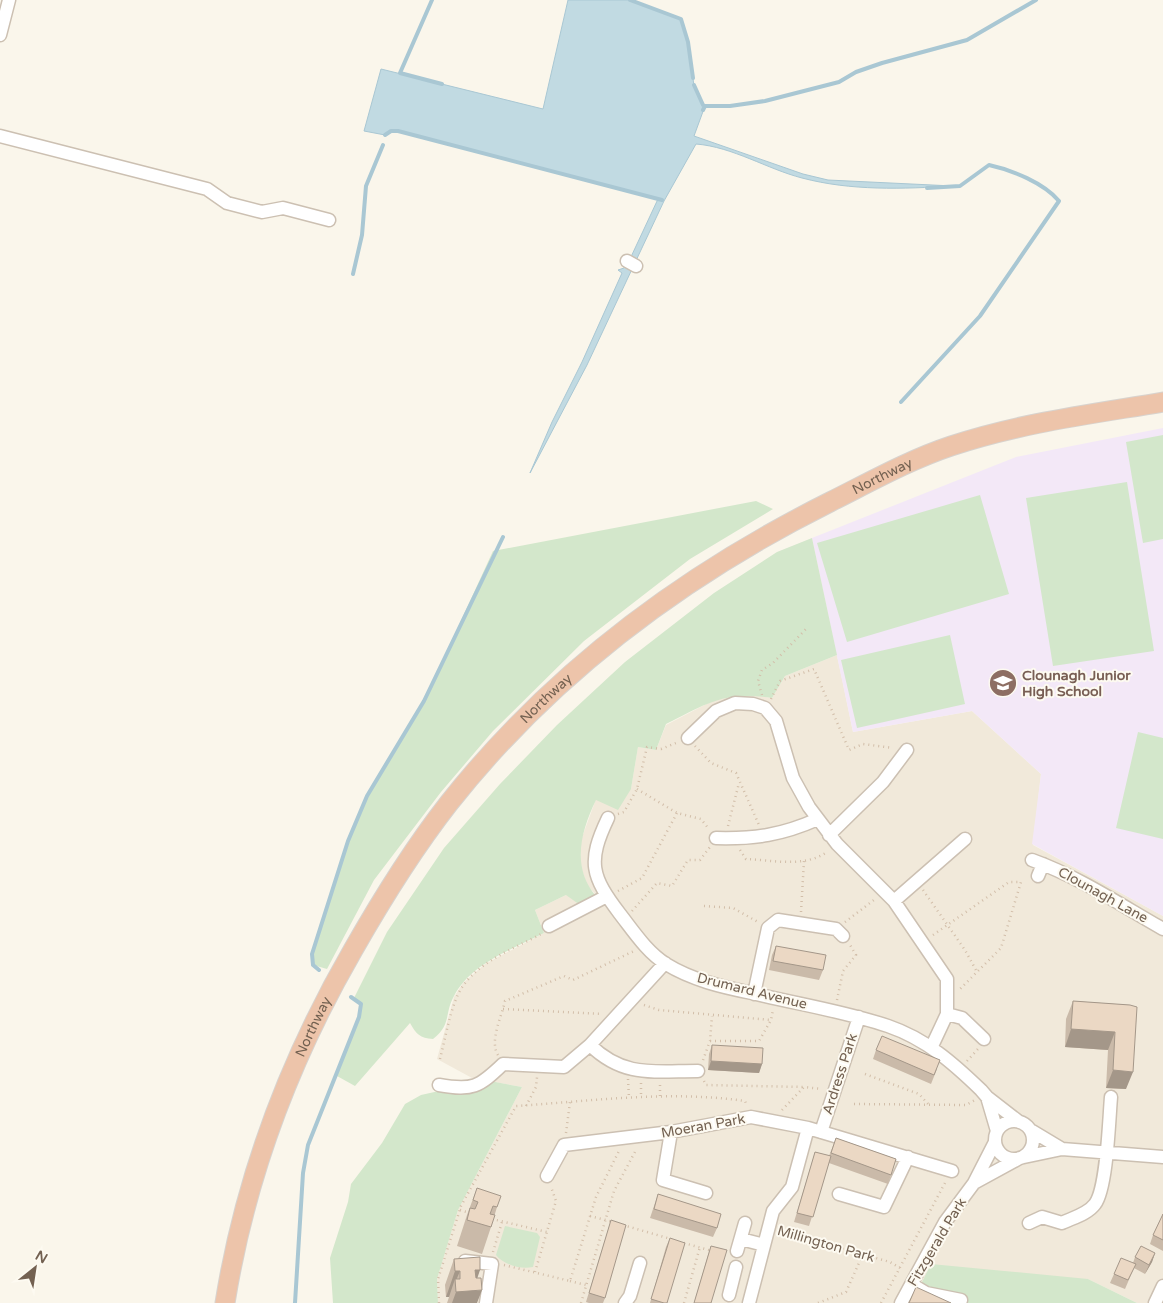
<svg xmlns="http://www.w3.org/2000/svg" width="1163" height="1303" font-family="'Varela Round',sans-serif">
	<rect width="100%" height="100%" fill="#faf6eb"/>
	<path fill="#f1e9da" d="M837,655l16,77 119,-21 69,63 -8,71 130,71v387h-26l-49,-24 -160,9 -18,15h-472l-1,-24 21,-69 64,-123 -50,-9 -35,-19 17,-62 9,-14 22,-19 59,-31 -9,-23 31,-15h30l-9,-10 -7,-21 1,-24 15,-41 35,-10 7,-42 18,3 10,-25 48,-25 32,-6 26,4 13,-22z"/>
	<path fill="#f3e8f7" d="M1163,428v488l-131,-72 9,-70 -69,-63 -119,21 -41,-194 204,-81z"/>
	<path fill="#d3e7cb" d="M1163,435v104l-20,4 -17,-101z
		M1127,482l27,169 -101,15 -27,-168z
		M980,495l29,99 -162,48 -30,-99z
		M756,501l17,8 -83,50 -106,82 -91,90 -52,61 -67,88 -47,89 -14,-4 -1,-11 36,-113 19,-45 57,-95 69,-150z
		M812,538l25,117 -52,21 -13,22c-48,-7 -64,5 -106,26l-10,26 -18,-3 -7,42 -13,21 -22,-10c-15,31 -25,67 0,96l-16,9 -14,-10 -31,15 9,23c-31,16 -73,30 -90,63 -10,18 -2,28 -21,43 -13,-1 -17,-5 -23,-16l-55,63 -18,-10 13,-40 9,-19 2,-13 -7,-6 33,-66 57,-84 56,-64 57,-59 68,-63 89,-69 63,-41z
		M950,635l15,69 -108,24 -16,-68z
		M1138,732l25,6v101l-47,-11z
		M490,1081l32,6 -64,123 -21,69 1,24h-105l-3,-45 18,-56 3,-18 31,-41 23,-39 16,-9 18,-4 20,1z
		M505,1226l32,7 3,4 -7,30c-13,3 -30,-3 -37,-12z
		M931,1264l157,15 49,24h-227l18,-15 -6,-6z"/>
	<path fill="#c1dae2" stroke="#a9c7d3" d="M568,0h62l51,19 7,23 6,44 11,20 -11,30 109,38 25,6 125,6c-50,3 -102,5 -151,-8 -35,-9 -69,-31 -106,-34l-32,57 -77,164 -57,108 22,-51 30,-60 40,-89 -4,-3 6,-2 6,-9 28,-60 -260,-68h-7l-6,4 -21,-4 17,-62 162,40z"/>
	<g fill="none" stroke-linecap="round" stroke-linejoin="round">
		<path stroke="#a9c7d3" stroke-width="4" d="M432,0l-32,73 42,11
			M630,0l51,19 7,23 5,36
			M694,85l9,20
			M703,110l2,-4h25l35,-5 74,-19 17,-10 26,-9 85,-23 69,-40
			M385,135l6,-4h7l264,69
			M353,274l9,-39 4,-49 17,-41
			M901,402l79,-86 79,-115c-15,-18 -47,-31 -70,-36l-29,21 -33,2
			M319,970l-6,-5 -1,-11 36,-113 19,-45 57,-95 79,-164
			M295,1303l8,-130 5,-28 51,-128 2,-13 -10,-7"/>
		<defs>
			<path id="minor" d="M0,35l9,-35
				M0,136l207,53 20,14 35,9 21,-4 46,12
				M627,261l9,5
				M688,738l28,-27 19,-8 18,1 12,4 11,13 17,57 16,29 28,37 57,57 53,78v35l-15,32
				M608,818c-21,44 -17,58 12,96 14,18 27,38 46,50 26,16 56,23 86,29 45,11 92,18 136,33 38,13 65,37 93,64l6,7 10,34
				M829,835l54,-53 24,-32
				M716,838c39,1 66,-3 102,-19
				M1032,860c47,17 87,44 131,69
				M1038,876l5,-12
				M894,901l71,-62
				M549,926l58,-30
				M754,994l14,-66 10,-8 58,9 7,7
				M947,1014l15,4 22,21
				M590,1045c34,33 64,26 108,26
				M439,1085c34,6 40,2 64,-21l61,3 26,-22 75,-82
				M987,1097l31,24
				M995 1140a19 19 0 1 1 38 0a19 19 0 1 1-38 0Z
				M1032,1131l30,18
				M671,1132l-8,48 43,13
				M821,1132l38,-115
				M1024,1157l38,-8 101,8
				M547,1176l17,-31 107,-13 80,-15 57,11 144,43
				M974,1183l44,-24
				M839,1194l45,13 24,-50
				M1029,1223l13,-6 20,6c10,-5 26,-9 33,-19 12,-16 14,-84 16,-107
				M741,1239l23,6
				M737,1251l8,-28
				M465,1261l27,3 -6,39
				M916,1287l10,6 35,7
				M729,1295l7,-28
				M625,1303l5,-7 10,-33
				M749,1303l24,-92 19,-24 16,-59
				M901,1303l44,-81 29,-39 21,-41
				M1155,1303l8,-17"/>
			<g id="highway">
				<path id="s1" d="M225,1303c20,-125 65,-244 128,-353 29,-51 60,-101 96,-147 102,-129 235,-228 381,-301 40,-20 79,-42 121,-56 69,-23 141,-32 212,-44"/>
			</g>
		</defs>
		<use href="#minor" stroke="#ccc0b2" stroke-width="15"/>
		<use href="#highway" stroke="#d8d3ce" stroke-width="21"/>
		<path stroke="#d2bea9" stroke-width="2.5" stroke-dasharray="1 4" stroke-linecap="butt" d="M762,695l-4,-14 4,-11 11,-7 33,-34
			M771,699l9,-18 34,-12 35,81 14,-6 30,4
			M695,746l16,17 25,10 23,52
			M637,789l40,24 24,6 7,9
			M618,814l6,-2 13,-23 10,-42 14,2 15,-6
			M728,826l11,-43
			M740,850l6,9c26,1 58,9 81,-7
			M923,890l42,60 12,22
			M618,891l24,-13 35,-65
			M704,906l29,2 25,14
			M632,911l25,-28 15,3 16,-26h12l10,-13
			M801,912l3,-51
			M845,922l29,-22
			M933,935l76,-53h12l-20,66 -41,41
			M837,1000l6,-29 13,-16 -6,-10
			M644,1005l15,5 112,10
			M503,1009l99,5
			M710,1041h49l12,-21 2,-10
			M498,1055c-9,-14 4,-39 7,-54l59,-25 9,4 61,-29
			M440,1059c5,-20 9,-42 16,-60 13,-34 55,-49 85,-65
			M703,1060l7,-19 2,-25
			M967,1061l11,-12
			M865,1074l54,20 10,11
			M628,1079l1,19
			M704,1081l2,4 98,2
			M641,1083v14
			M660,1085v11
			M854,1104l112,1 9,-5
			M526,1106l10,-19 1,-10
			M782,1110l22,-23 18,2
			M566,1133l4,-31
			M460,1210l10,3
			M590,1216l23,6
			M492,1219l55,13
			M623,1225l48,14
			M780,1231l110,31 10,6
			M684,1243l28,8
			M493,1252l9,-30
			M504,1265l66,16 26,-84 23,-46
			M535,1272l21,-71 -5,-14
			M570,1281l16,4
			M439,1303l-1,-24 23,-73 55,-100c76,-5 153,-16 229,-5l2,5
			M581,1303l33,-112 22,-41
			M684,1303l16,-56
			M818,1303l28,-11 17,-38
			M881,1303l65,-122"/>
		<use href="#minor" stroke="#fff" stroke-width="12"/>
		<use href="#highway" stroke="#edc4aa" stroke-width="19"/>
	</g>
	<path fill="#cabaa9" d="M776,946l47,24 -4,10 -50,-10 3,-15z
		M1073,1001l57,4 -4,84 -20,-1 2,-38 -43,-3 1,-28z
		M712,1045l50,19 -3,9 -51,-3 1,-16z
		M876,1050l61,19 -6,15 -58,-25z
		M836,1138l60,21 -8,25 -59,-21 -20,63 -15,-4 21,-70 14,4z
		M477,1188l20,19 -6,20 -9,27 -25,-8 10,-31z
		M658,1194l59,34 -4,9 -63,-19z
		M1163,1214v37l-13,-7 3,-9z
		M611,1220l-6,78 -2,5h-14l-3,-1z
		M670,1238l-3,65h-17l16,-56z
		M711,1246v57h-17l14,-48z
		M1155,1253l-3,9 -7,12 -11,-6 -9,21 -15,-6 4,-9 19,-11 2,-6z
		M454,1259l23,19v25h-30l2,-6h-3l-1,-12z"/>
	<path fill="#a49789" d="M1071,1029l44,3 -7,18 -43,-3z
		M711,1061l51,3 -3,9 -51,-3z
		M1113,1070l20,2 -7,17 -20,-1z
		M1155,1253l-3,9 -7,12 4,-9z
		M475,1270h5l-7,21 9,-1 -5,13h-25l4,-11z
		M455,1271h5l-5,12v-4l-6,18h-3z"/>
	<path fill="#ebd8c4" stroke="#a49789" d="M776,946l50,9 -3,15 -50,-9z
		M1073,1001l57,4 7,2 -4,65 -20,-2 2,-38 -44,-3z
		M882,1036l58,24 -6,15 -58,-25z
		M712,1045l51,3 -1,16 -51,-3z
		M836,1138l60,21 -5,16 -60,-22z
		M815,1152l16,4 -18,61 -16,-4z
		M477,1188l24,8 -4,11 -4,-1 -3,8 5,1 -4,12 -24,-7 3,-12 5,1 3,-7 -5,-2z
		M658,1194l63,20 -4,14 -63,-19z
		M1163,1214v26l-10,-5z
		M611,1220l15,5 -21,73 -16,-5z
		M670,1238l15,5 -18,60h-3l-13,-4z
		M711,1246l16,4 -16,53h-17z
		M1141,1246l14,7 -6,12 -14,-8z
		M480,1257v13h-5l1,8h5l1,12 -26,2 -1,-13h5v-8h-5l-1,-12z
		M1121,1258l15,6 -8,16 -14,-6z
		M916,1287l35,16h-42z"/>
	<defs>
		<symbol id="school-disc" viewBox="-11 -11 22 22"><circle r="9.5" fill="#8d6e63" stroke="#fdfaf1"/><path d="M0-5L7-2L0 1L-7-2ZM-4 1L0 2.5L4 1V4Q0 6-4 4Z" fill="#fff"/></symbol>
	</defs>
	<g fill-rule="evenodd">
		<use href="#school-disc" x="987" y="667" width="32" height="32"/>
	</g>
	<g text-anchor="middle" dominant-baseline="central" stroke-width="4" stroke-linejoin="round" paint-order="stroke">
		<g font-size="14" fill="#736151" stroke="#fdfaf1">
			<text stroke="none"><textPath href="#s1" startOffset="1101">Northway</textPath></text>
			<text stroke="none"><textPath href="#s1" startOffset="696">Northway</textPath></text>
			<text transform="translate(1103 895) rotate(29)">Clounagh Lane</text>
			<text transform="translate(752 991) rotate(14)">Drumard Avenue</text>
			<text stroke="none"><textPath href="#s1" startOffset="291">Northway</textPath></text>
			<text transform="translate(840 1074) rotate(-72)">Ardress Park</text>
			<text transform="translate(703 1126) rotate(-10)">Moeran Park</text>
			<text transform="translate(937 1242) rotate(-59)">Fitzgerald Park</text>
			<text transform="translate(826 1244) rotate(16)">Millington Park</text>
		</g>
		<g font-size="14" font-weight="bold" fill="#785e54" stroke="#fdfaf1" text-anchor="start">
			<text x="1022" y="675">Clounagh Junior<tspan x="1022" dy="16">High School</tspan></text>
		</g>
	</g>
	<g transform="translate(35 1268) rotate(30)" stroke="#fdfaf1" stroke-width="4" paint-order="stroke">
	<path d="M0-4L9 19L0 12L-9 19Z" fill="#736151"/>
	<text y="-8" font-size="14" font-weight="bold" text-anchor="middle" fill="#736151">N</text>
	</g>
</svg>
